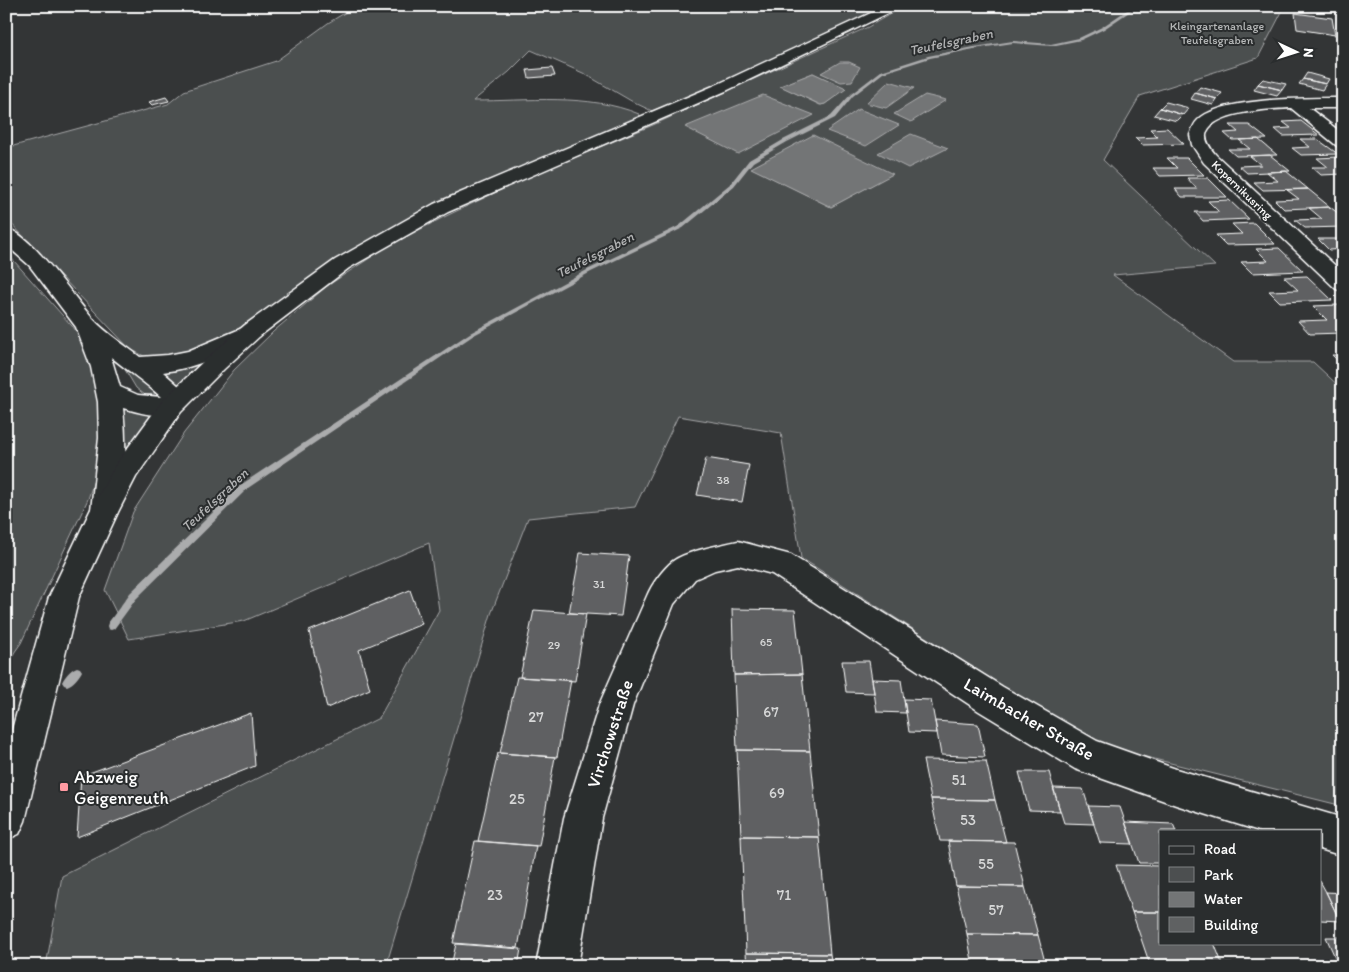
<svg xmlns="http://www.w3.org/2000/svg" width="1349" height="972" font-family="Itim,sans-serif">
	<rect width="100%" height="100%" fill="#333536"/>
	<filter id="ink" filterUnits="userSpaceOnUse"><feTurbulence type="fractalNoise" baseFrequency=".02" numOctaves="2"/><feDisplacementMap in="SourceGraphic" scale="10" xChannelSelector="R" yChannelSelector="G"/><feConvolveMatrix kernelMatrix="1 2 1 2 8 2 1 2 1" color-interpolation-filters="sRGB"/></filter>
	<g filter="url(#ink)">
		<path fill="#4c4f50" stroke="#a6a7a8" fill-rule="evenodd" d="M356,6h533l-154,72 -83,33 -19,-9 -50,-29 -52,-23 -22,22 -36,29c54,0 115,-8 166,13l1,4 -177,75 -234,145 -35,16 -48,3 -16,-8 -124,-131v-70l162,-44 16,-13 92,-30 52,-38z
			M904,6h381l-27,52 -118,38 -37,64 112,106 -102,9 120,87h80l30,28v416l-249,-62 -293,-186 -20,-125 -103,-17 -43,91 -107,11 -37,96 -105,352h-340l16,-90 317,-158 60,-108 -10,-67 -185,78 -115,18 -24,-49 28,-78 51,-79 50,-63 40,-39 53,-45 61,-40 54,-28 90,-43 121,-50 215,-98zM813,73l32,16 -20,15 -5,1 -39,-19zM752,168l140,6 -61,33z
			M6,252l73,82 16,39 8,39 -3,50 -12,37 -67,144 -7,10 -8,32z
			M205,360l-29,28 -15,-15z
			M126,366l29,26v2l-10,1 -9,-7 -12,-20z
			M120,409l38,2 -32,39z"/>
		<path fill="#737576" stroke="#abacad" d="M840,62h9l11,5 -8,14 -11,1 -20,-9z
			M813,73l31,14 2,2 -21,15 -4,1 -41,-19z
			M889,81l25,7 -28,20 -20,-5z
			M763,95l51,20 -76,39 -53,-27z
			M925,95l21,5 -35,22 -17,-8z
			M859,109l40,16 -33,21 -39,-15z
			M911,134l37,14 -40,20 -30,-15z
			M813,135l80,39 -62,33 -80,-39z"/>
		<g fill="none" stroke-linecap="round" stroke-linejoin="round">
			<path fill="#abacad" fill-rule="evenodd" d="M1133,6h5l-34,23 -23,11 -30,6 -38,-3 -39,6 -44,9 -47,15 -30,23 -18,22 -48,24 -34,20 -19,24 -51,42 -92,44 -117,63 -226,153 -112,111 -22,30 -3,1 -3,-1 -1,-3 1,-3 22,-30 112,-109 228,-151 117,-63 92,-44 51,-42 19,-24 34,-20 48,-24 20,-22 30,-23 47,-15 46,-9 39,-6 38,3 28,-6 23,-11z
				M77,667l3,1 2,3c-3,6 -9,13 -15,15l-3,-1 -2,-3c3,-6 9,-13 15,-15z"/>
		</g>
		<path fill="#5f6162" stroke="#fff" d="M1334,6l1,4 -27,-4z
			M1295,13l37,5 3,17 -38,-6z
			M552,68l3,8 -26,2 -2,-8z
			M1307,73l22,6 -3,5 -23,-5z
			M1263,79l23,5 -4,6 -24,-6z
			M1303,79l23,5 -4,6 -23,-6z
			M1258,84l24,6 -5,6 -23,-6z
			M1200,87l22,6 -5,6 -22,-6z
			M1195,93l22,6 -4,6 -22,-6z
			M166,97l3,4 -17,4 -3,-3z
			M1166,102l23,6 -6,7 -23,-7z
			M1160,108l23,7 -6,6 -23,-6z
			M1301,121l18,14 -36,1 -8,-7 16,-1 -8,-6z
			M1230,125h19l18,14 -35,1 -8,-7 14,-1z
			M1167,128l17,16 -42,1 -7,-7 23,-1 -8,-8z
			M1258,139l19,16 -41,1 -8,-7h22l-11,-9z
			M1300,139h17l21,15 -37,1 -9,-7 18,-1z
			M1270,155l20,16 -43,2 -8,-7 22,-1 -11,-9z
			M1338,157l5,4v13l-22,1 -9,-8h16l-11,-9z
			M1167,158h20l17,17 -44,1 -7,-8h24z
			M1286,171l22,18 -45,1 -9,-8 24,-1 -11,-9z
			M1187,178h21l19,19h-45l-7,-8h22z
			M1308,189l22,18 -46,2 -9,-9 24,-1 -12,-9z
			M1229,200l20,19 -46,2 -8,-9h24l-11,-11z
			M1330,207l13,10v10l-38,1 -10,-8 27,-1 -13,-11z
			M1254,223l21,21 -49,1 -10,-10 26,-1 -10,-10z
			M1318,239h25v10l-14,1z
			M1279,248l24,23 -51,2 -11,-11 27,-1 -12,-12z
			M1307,276l25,24 -52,2 -11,-11 29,-1 -14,-13z
			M1338,305l5,5v23l-33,1 -12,-13 29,-1 -14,-14z
			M1332,355h11v11z
			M706,458l43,7 -7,37 -45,-7z
			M580,553l49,3 -8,60 -52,-3z
			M410,590l12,34 -63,26 11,39 -43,19 -18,-77z
			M732,609l63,1 7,64 -68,1z
			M534,610l52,4 -11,67 -55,-4z
			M842,661h27l5,32 -28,-1z
			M802,674l8,77 -73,-1 -3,-75z
			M517,677l54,3 -14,77 -57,-4z
			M872,679l29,1 5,33 -29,-1z
			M904,699l27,1 6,33 -28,-1z
			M251,713l4,53 -178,71 4,-61z
			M935,721l43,3 7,33 -44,-2z
			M737,750l73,1 9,86 -78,-1z
			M498,753l57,4 -16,89 -61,-5z
			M923,760l63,1 9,39 -64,-1z
			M1019,772h30l11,39 -31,-1z
			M1053,788l30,1 11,35 -30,-1z
			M931,799l64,1 11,42 -66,-1z
			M1088,806l32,1 13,37 -33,-1z
			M1125,822l48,2 3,7h-16v32h-21z
			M741,836l78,1 11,117 -84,-1z
			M475,841l61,5 -18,102 -65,-5z
			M948,841l66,1 11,45 -69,-1z
			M1116,865l44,1v46h-28z
			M1320,881l6,11 14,29 -20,-1z
			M956,886l69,1 13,48 -71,-1z
			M1326,892l17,1v34l-3,-6z
			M1132,912h28v31h54l8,20 -73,-1z
			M967,934l71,1 8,31h-73z
			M1326,937h17v29h-4z
			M456,944l65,5 -3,17h-67z
			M746,953l84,1 2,12h-85z
			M1160,963l73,1 1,2h-73z"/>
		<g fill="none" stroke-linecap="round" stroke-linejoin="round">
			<defs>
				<path id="minor" d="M1343,98v10h-34l34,26v13l-6,-1 -46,-38c-19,1 -81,3 -85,27 -1,7 6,15 10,20l127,118v18l-7,-2 -132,-126 -12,-18 -2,-10c2,-4 3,-10 7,-14 21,-24 114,-23 146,-23z
					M738,541l53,14 212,132 94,54 79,28 167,49v38l-23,-7v-18h-61l-83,-26 -101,-36 -96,-58 -207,-137 -34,-9 -23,5 -20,9 -21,25 -41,101 -31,113 -24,148h-42l28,-148 35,-113 48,-109c5,-12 16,-27 26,-35 14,-10 47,-16 65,-20z"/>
				<path id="secondary" d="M6,228c27,7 67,69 87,91 13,14 32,26 47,38l28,-2 20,-4 64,-27 8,2 3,5 -3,5c-31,16 -62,32 -97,36l25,22 3,6c-13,23 -45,15 -68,8 3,28 5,85 -8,110l-10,3 -10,-3 -4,-8 8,-72 -1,-36 -7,-35 -15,-40 -47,-62 -23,-20zM111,357c17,14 34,25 50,40l-23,-2 -18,-8z"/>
				<path id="primary" d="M886,6h17l-175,84 -280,122 -99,56 -88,67 -37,34 -43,43 -45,65 -18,35 -39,85 -54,224 -6,13 -13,6v-89l43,-154 41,-86 26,-47 47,-64 45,-43 37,-32 90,-65 99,-56 284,-120z"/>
			</defs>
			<use href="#minor" stroke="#fff" stroke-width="3"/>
			<use href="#secondary" stroke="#fff" stroke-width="3"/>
			<use href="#primary" stroke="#fff" stroke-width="3"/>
			<use href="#minor" fill="#2a2d2e" fill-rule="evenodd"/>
			<use href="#secondary" fill="#2a2d2e" fill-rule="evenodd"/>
			<use href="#primary" fill="#2a2d2e" fill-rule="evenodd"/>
		</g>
	</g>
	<rect fill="#ff9aa2" stroke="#2a2d2e" stroke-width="2" x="59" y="782" width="10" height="10" rx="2.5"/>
	<g text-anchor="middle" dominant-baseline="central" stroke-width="4" stroke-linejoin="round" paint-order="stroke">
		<g font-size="12" fill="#b7b9b9" stroke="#2a2d2e">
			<text x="1217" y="26">Kleingartenanlage<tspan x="1217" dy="14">Teufelsgraben</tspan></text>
		</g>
		<g font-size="12" fill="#fff" stroke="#2a2d2e">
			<text transform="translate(1242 190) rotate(44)">Kopernikusring</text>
		</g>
		<g font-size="12" fill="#d7d8d8">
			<text x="723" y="480">38</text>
			<text x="599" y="584">31</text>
			<text x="766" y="642">65</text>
			<text x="554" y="645">29</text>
		</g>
		<g font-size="14" font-style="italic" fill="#b2b3b4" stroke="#2a2d2e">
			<text transform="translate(951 42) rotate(-12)">Teufelsgraben</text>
			<text transform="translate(595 255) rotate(-27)">Teufelsgraben</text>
			<text transform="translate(215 500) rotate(-43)">Teufelsgraben</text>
		</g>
		<g font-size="15" fill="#d7d8d8">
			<text x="771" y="712">67</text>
			<text x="536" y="717">27</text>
			<text x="959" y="780">51</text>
			<text x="777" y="793">69</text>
			<text x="517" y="799">25</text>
			<text x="968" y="820">53</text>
			<text x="986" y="864">55</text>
			<text x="495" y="895">23</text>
			<text x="784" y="895">71</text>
			<text x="996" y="910">57</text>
		</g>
		<g font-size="18" fill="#fff" stroke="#2a2d2e">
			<text transform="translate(1029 719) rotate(30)">Laimbacher Straße</text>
			<text transform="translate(610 734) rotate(-72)">Virchowstraße</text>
		</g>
		<g font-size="18" fill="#fff" stroke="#2a2d2e" text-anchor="start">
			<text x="74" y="777">Abzweig<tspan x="74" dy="21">Geigenreuth</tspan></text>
		</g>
	</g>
	<rect width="1349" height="972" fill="none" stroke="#2a2d2e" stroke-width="25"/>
	<rect x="12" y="12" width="1324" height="947" fill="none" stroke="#fff" stroke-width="2" filter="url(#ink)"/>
	<rect x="1159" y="830" width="162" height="115" fill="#2a2d2e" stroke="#7f8182"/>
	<rect x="1169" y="846" width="25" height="8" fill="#2a2d2e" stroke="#7f8182"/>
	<text x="1204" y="854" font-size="15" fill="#ffffff">Road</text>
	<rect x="1169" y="867" width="25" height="15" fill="#4c4f50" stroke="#7f8182"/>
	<text x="1204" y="880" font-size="15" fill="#ffffff">Park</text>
	<rect x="1169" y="892" width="25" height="15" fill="#737576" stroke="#7f8182"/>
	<text x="1204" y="904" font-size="15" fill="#ffffff">Water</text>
	<rect x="1169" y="917" width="25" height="15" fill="#5f6162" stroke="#7f8182"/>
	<text x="1204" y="930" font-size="15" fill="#ffffff">Building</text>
	<g transform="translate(1296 52) rotate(94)" stroke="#2a2d2e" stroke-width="4" paint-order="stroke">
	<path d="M0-4L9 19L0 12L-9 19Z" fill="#ffffff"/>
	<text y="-8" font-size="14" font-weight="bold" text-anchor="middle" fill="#ffffff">N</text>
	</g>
</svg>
